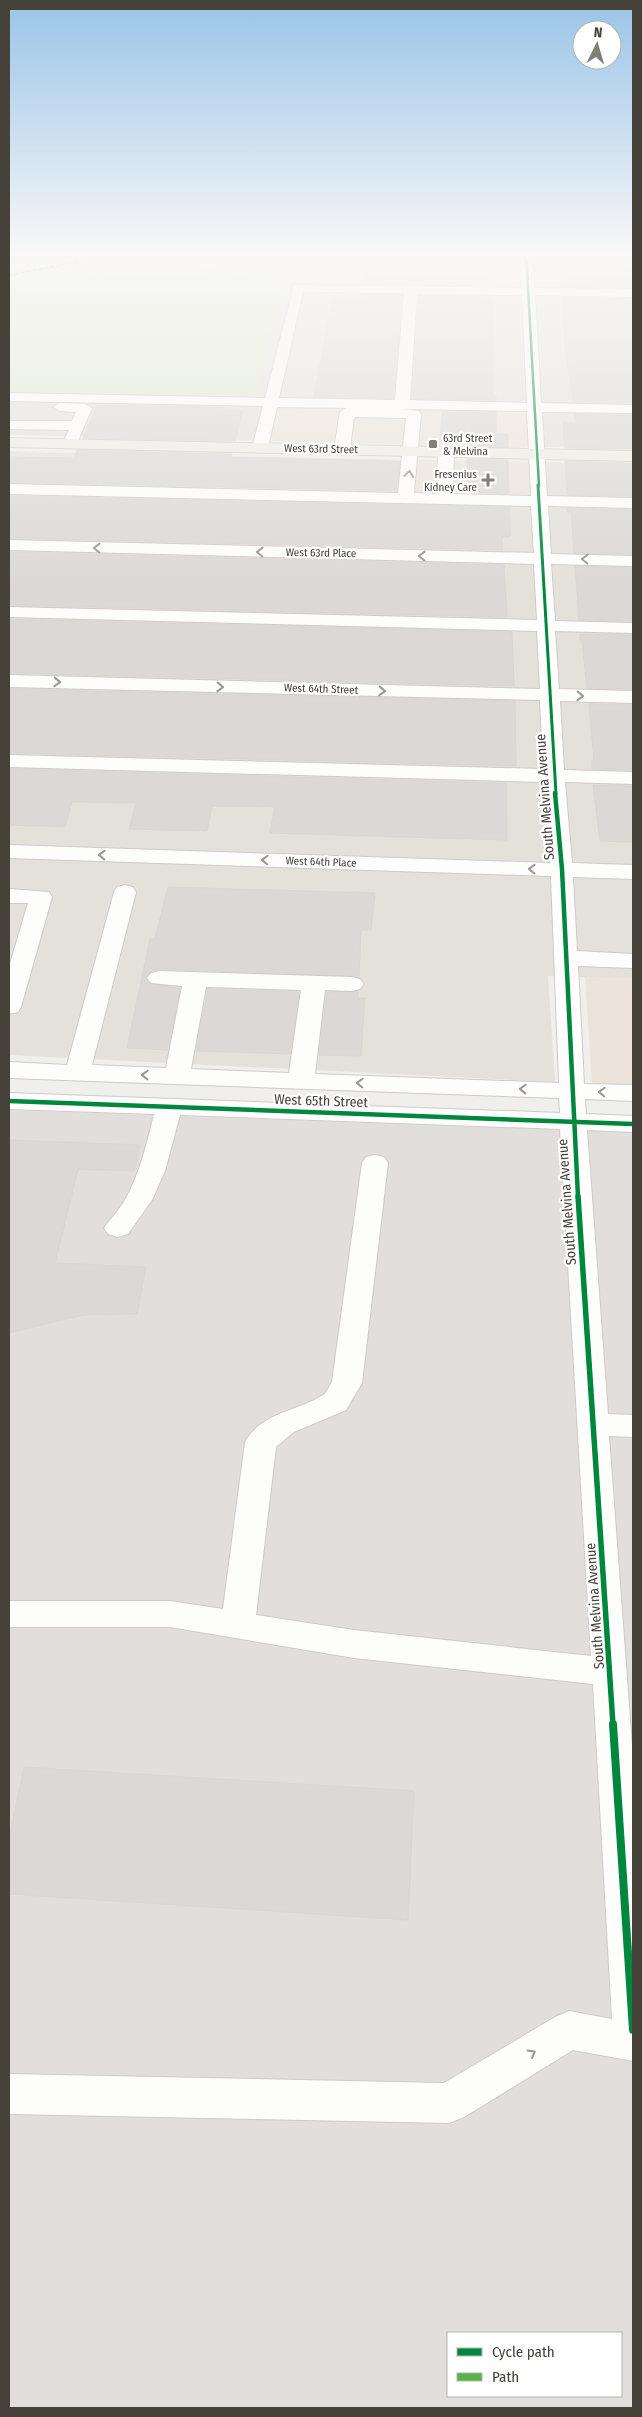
<svg xmlns="http://www.w3.org/2000/svg" width="642" height="2417" font-family="'Fira Sans Condensed',sans-serif">
	<rect width="100%" height="100%" fill="#f1efec"/>
	<path fill="#e4e1db" d="M9,251h624v198l-624,-14z
		M9,451l100,3 -13,36 40,-36 81,2 -11,37 325,-31 102,2v515l-85,-3 7,106 -546,-27z"/>
	<path fill="#ebe3da" d="M273,403l257,5 2,39 -267,-6z
		M217,456l314,6 4,39 -329,-8z
		M585,977l48,2v107l-41,-1z"/>
	<path fill="#e1dedb" fill-rule="evenodd" d="M9,1110l624,22v1276h-624zM448,2333h173v63h-173z"/>
	<path fill="#e7e2d9" d="M291,251h211v36l-220,-4z"/>
	<path fill="#dfe8cf" d="M9,251h282l-37,148 -245,-5z"/>
	<path fill="#dbd8d5" stroke="#d9d6d2" d="M368,251h126l-1,35 -129,-2z
		M560,251h67l6,36 -72,-1z
		M362,294l40,1 -9,103 -79,-1 18,-97 30,1z
		M419,296l73,1 1,98h3v5l-84,-2z
		M562,297l71,2v104l-60,-1 -7,-48z
		M97,405l126,2 -1,4h21l-8,30 -152,-3z
		M442,412h54v22h12v13l-40,-1v-4h-28z
		M575,414l58,1v34l-68,-1 -2,-26 13,1z
		M77,450l155,4 -1,3 169,4 -4,30 -387,-9v-25l65,1z
		M467,459l41,1 1,34 -42,-2z
		M565,461l68,2v33l-66,-1z
		M9,496l500,11 1,30h-8l1,13 -494,-12z
		M567,508l66,2v44l-59,-1 -3,-41h-4z
		M9,552l495,13 3,52 -498,-12z
		M575,566l58,2v53l-54,-1z
		M9,619l503,13 2,54 -505,-13z
		M580,634l53,1v54l-46,-1 -5,-48h-2z
		M9,689l506,12 1,65 -507,-13z
		M589,704l44,1v65l-41,-1v-9h2z
		M9,769l497,14 1,57 -237,-7 5,-26 -63,-1 -5,25 -78,-2 7,-26 -64,-1 -7,25 -56,-2z
		M593,785l40,1v56l-33,-1z
		M168,887l207,6 -4,37h-10l-2,47 -200,-8 -8,2 -6,7 5,6 30,4 -12,62 -41,-2 23,-109h5z
		M208,989l91,3 -9,62 -94,-3z
		M358,991v7h7l-4,58 -42,-1 8,-63z
		M9,1140l131,5 -6,26 -56,-2 -23,94 91,4 -9,47 -54,1 -74,18z
		M24,1767l390,24 -6,129 -399,-26v-54z"/>
	<g fill="none" stroke-linecap="round" stroke-linejoin="round">
		<defs>
			<path id="minor" d="M520,251h12l2,37 99,1v8l-98,-2 6,108 92,2v8l-91,-1 5,84 86,2v10l-85,-2 3,48 82,2v10l-82,-2 4,57 78,2v10l-78,-2 4,58 74,2v12l-73,-2 4,69 69,2v12l-68,-2 7,81 61,2v14l-60,-2 4,74 56,3v14l-55,-2 6,118 49,1v16l-48,-2 1,15 47,2v16l-46,-2 21,284 25,1v22l-24,-1 24,323v302l-60,-11 -109,67 -15,6 -440,-9v-40l435,9 111,-66 14,-6 43,8 -19,-335 -239,-26 -184,-31h-161v-26h161l53,8 22,-167c17,-30 51,-30 78,-47 4,-2 6,-9 9,-13l30,-219 4,-6 9,-2 9,2 4,6 -26,220 -16,27 -52,22 -18,15 -20,168 98,15 237,26 -31,-527 -380,-14 -15,56 -13,29 -24,34 -10,3 -10,-3 -4,-6c7,-10 15,-18 21,-28 15,-27 22,-57 29,-86l-145,-5v-16l551,20 -1,-15 -550,-20v-16l58,3 47,-173 3,-5 8,-2 8,2 3,5 -44,173 74,3 16,-82 -31,-3 -4,-5 4,-5 8,-2 193,6 8,2 4,5 -4,5 -8,2 -27,-1 -10,84 244,9 -8,-207 -542,-18v-13l541,18 -6,-81 -535,-15v-12l534,14 -3,-69 -531,-13v-12l531,14 -3,-58 -528,-14v-10l528,13 -3,-56 -525,-14v-10l525,13 -3,-47 -522,-12v-10l389,9 8,-75 -52,-1 -4,32 -8,5 -8,-5 6,-37 6,-4 -69,-1 -9,41 -8,5 -8,-5 11,-42 -254,-5v-8l256,5 29,-113 228,3zM303,292l101,1 -9,107 -116,-2zM417,294l105,1 5,108 -117,-3zM403,409l124,2 4,85 -78,-2 1,-42 -8,-5 -8,5 -1,42 -23,-1 7,-79 -2,-3zM206,987l95,3 -12,83 -98,-4z
				M60,403l25,1 7,4 -14,33h-10l-3,-3 4,-8 -60,-1v-8h63l4,-9 -16,-1 -7,-4z
				M9,889l40,3 3,5 -31,110 -3,5 -9,2v-47l19,-64h-19z"/>
			<path id="major" d="M9,438l624,13v10l-624,-14z"/>
		</defs>
		<use href="#minor" stroke="#cecbc8" stroke-width="2"/>
		<use href="#major" stroke="#d1cabc" stroke-width="2"/>
		<path stroke="#d1cfcc" stroke-width="2" stroke-dasharray="1 1" stroke-linecap="butt" d="M202,251l-7,17 52,11
			M297,255l74,1 57,4 5,3v7
			M294,265l40,-2 57,4
			M294,268l4,-17
			M480,268l23,-3
			M9,276l269,5"/>
		<use href="#minor" fill="#fdfdfc" fill-rule="evenodd"/>
		<use href="#major" fill="#f0ece6" fill-rule="evenodd"/>
		<path stroke="#57b346" stroke-width="2" stroke-dasharray="4 2" stroke-linecap="butt" d="M9,275l69,-13 31,-11"/>
		<defs>
			<path id="cycleway-far4" d="M526,251l13,235"/>
			<path id="cycleway-far3" d="M538,485l18,309"/>
			<path id="cycleway-far2" d="M555,793l7,76 16,328
				M9,1101l624,23"/>
			<path id="cycleway-far1" d="M578,1196l35,529"/>
			<path id="cycleway" d="M613,1724l20,306"/>
		</defs>
		<use href="#cycleway-far4" stroke="#fff" stroke-width="4.5"/>
		<use href="#cycleway-far3" stroke="#fff" stroke-width="5"/>
		<use href="#cycleway-far2" stroke="#fff" stroke-width="7"/>
		<use href="#cycleway-far1" stroke="#fff" stroke-width="9"/>
		<use href="#cycleway" stroke="#fff" stroke-width="11"/>
		<use href="#cycleway-far4" stroke="#00873e" stroke-width="2.5"/>
		<use href="#cycleway-far3" stroke="#00873e" stroke-width="3"/>
		<use href="#cycleway-far2" stroke="#00873e" stroke-width="4.5"/>
		<use href="#cycleway-far1" stroke="#00873e" stroke-width="5.5"/>
		<use href="#cycleway" stroke="#00873e" stroke-width="8"/>
	</g>
	<defs><path id="oneway-chevron" d="M-2-3.5L2.5 0L-2 3.5" fill="none" stroke-width="1.6" stroke-linecap="round" stroke-linejoin="round" transform="scale(1.25)"/></defs>
	<g stroke="#989691">
		<use href="#oneway-chevron" transform="translate(409 474) rotate(-84)"/>
		<use href="#oneway-chevron" transform="translate(97 548) rotate(-179)"/>
		<use href="#oneway-chevron" transform="translate(260 552) rotate(-179)"/>
		<use href="#oneway-chevron" transform="translate(422 556) rotate(-179)"/>
		<use href="#oneway-chevron" transform="translate(585 559) rotate(-179)"/>
		<use href="#oneway-chevron" transform="translate(57 682) rotate(2)"/>
		<use href="#oneway-chevron" transform="translate(220 687) rotate(2)"/>
		<use href="#oneway-chevron" transform="translate(382 691) rotate(2)"/>
		<use href="#oneway-chevron" transform="translate(580 696) rotate(2)"/>
		<use href="#oneway-chevron" transform="translate(102 855) rotate(-178)"/>
		<use href="#oneway-chevron" transform="translate(265 860) rotate(-178)"/>
		<use href="#oneway-chevron" transform="translate(532 869) rotate(-178)"/>
		<use href="#oneway-chevron" transform="translate(145 1075) rotate(-178)"/>
		<use href="#oneway-chevron" transform="translate(360 1083) rotate(-178)"/>
		<use href="#oneway-chevron" transform="translate(523 1089) rotate(-178)"/>
		<use href="#oneway-chevron" transform="translate(602 1092) rotate(-178)"/>
		<use href="#oneway-chevron" transform="translate(532 2053) rotate(-31)"/>
	</g>
	<linearGradient id="sky" x2="0" y2="1"><stop stop-color="#99c4e8"/><stop offset="0.43" stop-color="#f9f8f6"/><stop offset="1" stop-color="#f9f8f6" stop-opacity="0"/></linearGradient>
	<rect width="642" height="590" fill="url(#sky)"/>
	<g fill="#827e78" stroke="#fff" stroke-width="2">
		<rect x="428" y="439" width="10" height="10" rx="2.5"/>
		<path d="M485.5 472.5h5v5h5v5h-5v5h-5v-5h-5v-5h5z"/>
	</g>
	<g text-anchor="middle" dominant-baseline="central" stroke-width="4.5" stroke-linejoin="round" paint-order="stroke">
		<g font-size="11" fill="#464139" stroke="#fff" text-anchor="start">
			<text x="443" y="438">63rd Street<tspan x="443" dy="13">&amp; Melvina</tspan></text>
			<text x="477" y="474" text-anchor="end">Fresenius<tspan x="477" dy="13">Kidney Care</tspan></text>
		</g>
		<g font-size="11" fill="#464139" stroke="#fff">
			<text transform="translate(321 449) rotate(1)">West 63rd Street</text>
			<text transform="translate(321 553) rotate(1)">West 63rd Place</text>
			<text transform="translate(321 689) rotate(2)">West 64th Street</text>
			<text transform="translate(321 862) rotate(2)">West 64th Place</text>
		</g>
		<g font-size="14" fill="#464139" stroke="#fff">
			<text transform="translate(545 797) rotate(-94)">South Melvina Avenue</text>
			<text transform="translate(321 1101) rotate(2)">West 65th Street</text>
			<text transform="translate(567 1202) rotate(-94)">South Melvina Avenue</text>
			<text transform="translate(595 1606) rotate(-94)">South Melvina Avenue</text>
		</g>
	</g>
	<rect width="642" height="2417" fill="none" stroke="#464139" stroke-width="20"/>
	<rect x="447" y="2332" width="175" height="65" fill="#ffffff" stroke="#b5b3b0"/>
	<rect x="457" y="2348" width="25" height="8" fill="#00873e" stroke="#b5b3b0"/>
	<text x="492" y="2357" font-size="15" fill="#464139">Cycle path</text>
	<rect x="457" y="2373" width="25" height="8" fill="#57b346" stroke="#b5b3b0"/>
	<text x="492" y="2382" font-size="15" fill="#464139">Path</text>
	<g transform="translate(597 45) rotate(5)"><circle r="24" fill="#ffffff" stroke="#b5b3b0"/>
	<path d="M0-4L9 19L0 12L-9 19Z" fill="#827e78"/>
	<text y="-8" font-size="14" font-weight="bold" text-anchor="middle" fill="#464139">N</text>
	</g>
</svg>
